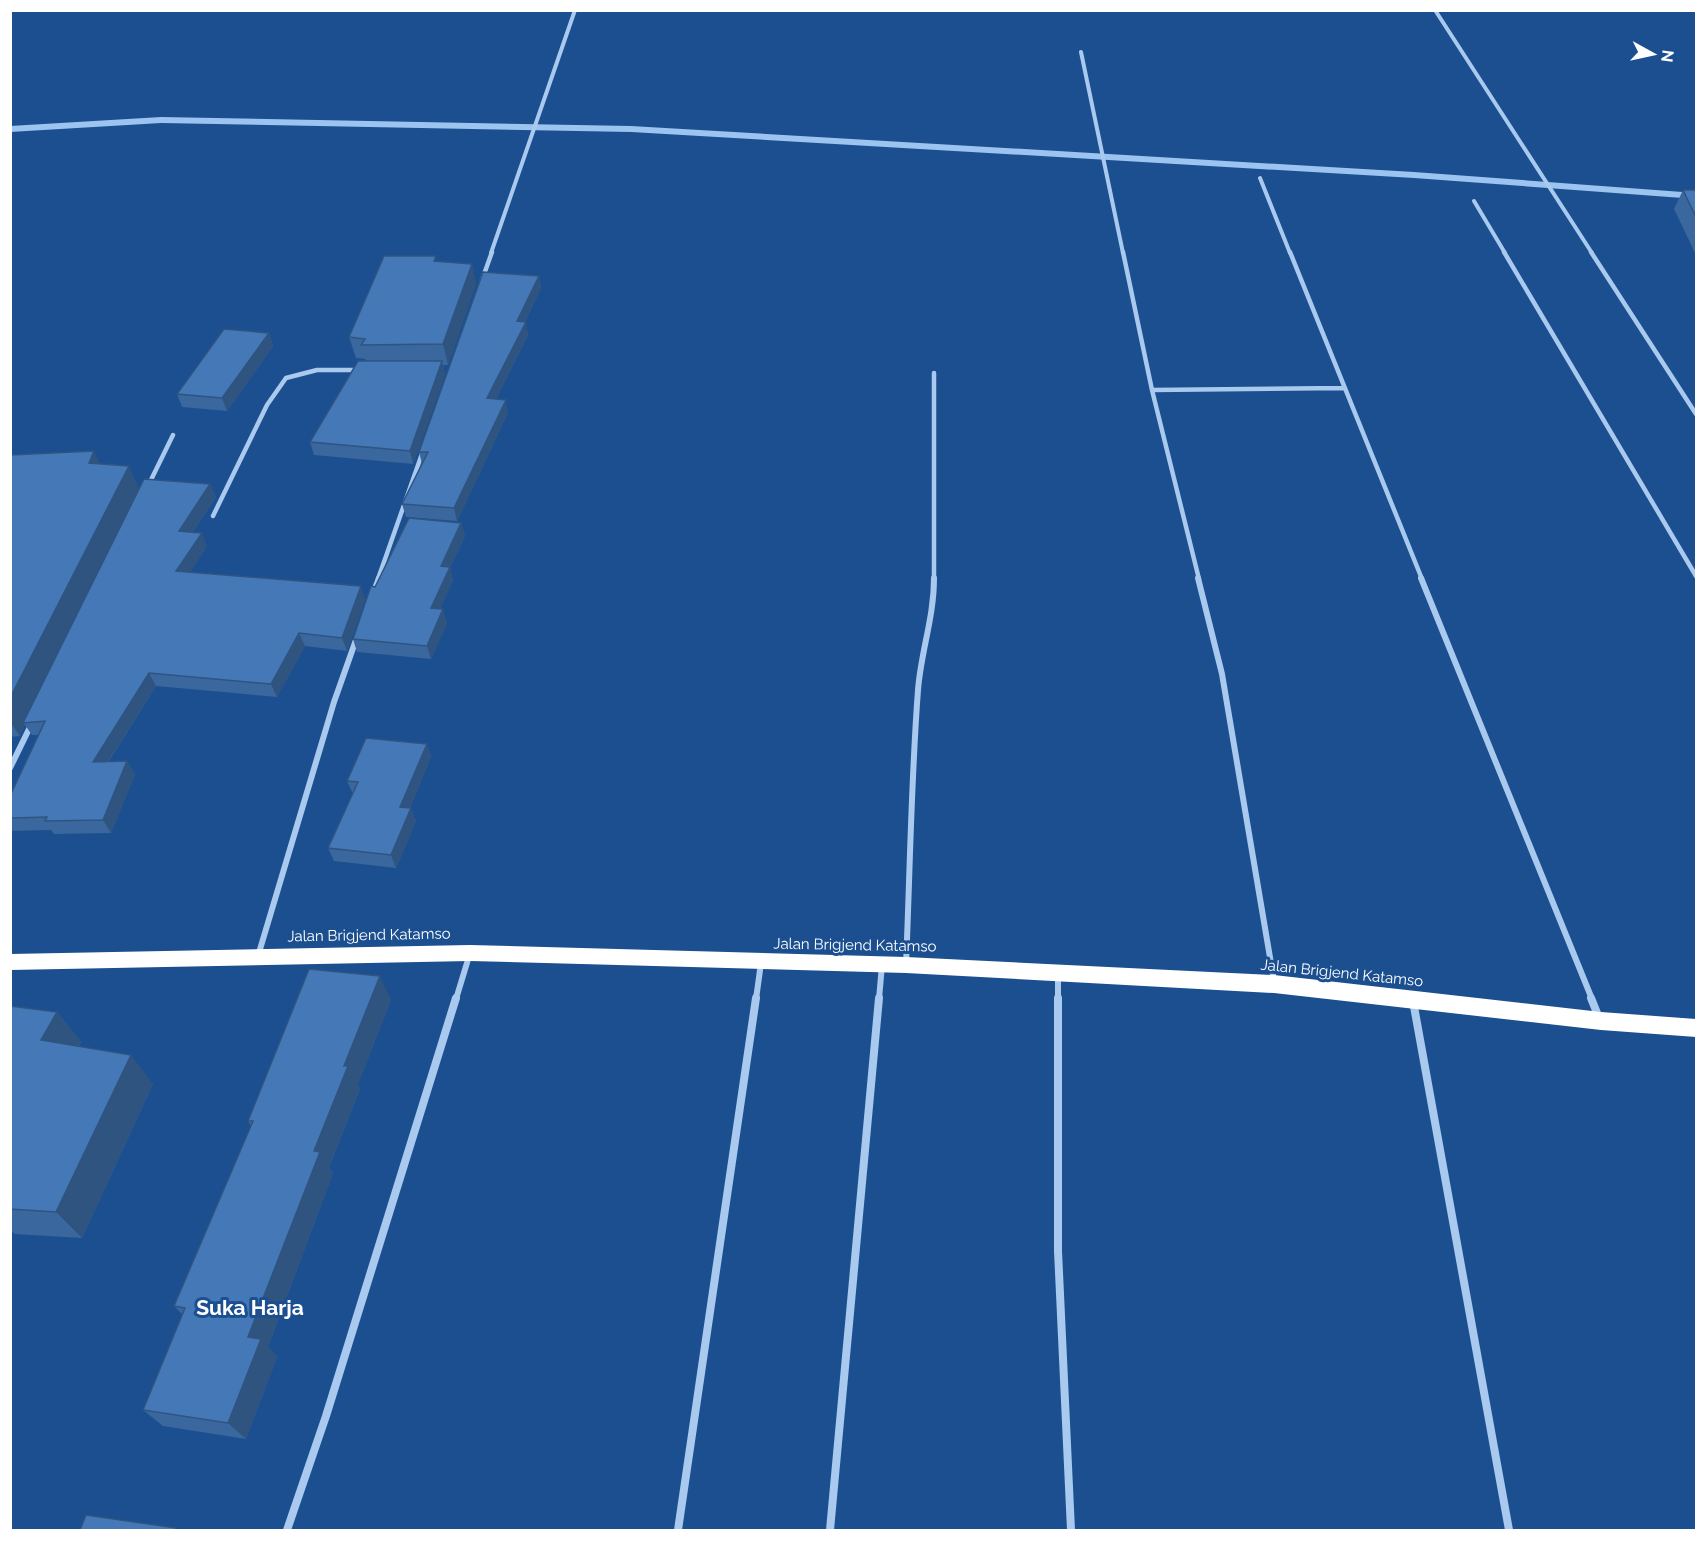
<svg xmlns="http://www.w3.org/2000/svg" width="1707" height="1541" font-family="Raleway,sans-serif">
	<rect width="100%" height="100%" fill="#1b4f8f"/>
	<g fill="none" stroke-linecap="round" stroke-linejoin="round">
		<path fill="#9cc4f0" fill-rule="evenodd" d="M161,117l470,9 783,46 282,21v6l-282,-21 -783,-46 -470,-9 -151,9v-6z"/>
		<path stroke="#a9c9ee" stroke-width="4" d="M1435,10l157,243
			M1081,52l42,201
			M1260,178l30,75
			M1474,201l31,52
			M491,253l84,-243"/>
		<path stroke="#a9c9ee" stroke-width="4.5" d="M1123,252l29,138 47,189
			M1290,252l132,327
			M1504,252l192,324
			M1591,252l105,162
			M482,280l10,-28
			M934,373v206
			M1152,390l192,-2
			M149,484l24,-49
			M213,516l54,-111 19,-27 31,-8h42
			M378,579l45,-128"/>
		<path stroke="#a9c9ee" stroke-width="6" d="M1198,578l24,96 52,307
			M1421,578l171,421
			M373,594l6,-16
			M10,768l21,-43
			M258,956l76,-254 23,-65
			M906,964c4,-91 5,-183 12,-274 3,-39 16,-72 16,-112
			M1058,975v24
			M456,999l14,-46
			M756,999l5,-36
			M879,999l3,-34"/>
		<path stroke="#a9c9ee" stroke-width="8" d="M1058,998v253l13,279
			M1591,998l8,20
			M1413,1001l96,529
			M287,1530l39,-114 130,-418
			M678,1530l78,-532
			M830,1530l49,-532"/>
		<path fill="#fff" fill-rule="evenodd" d="M470,945l436,12 368,18 327,37 95,7v18l-95,-7 -327,-37 -368,-20 -436,-12 -460,9v-16z"/>
	</g>
	<path fill="#3a679d" d="M1683,190h13v65l-22,-46z
		M437,262l39,22 -28,81h-5l2,9 -32,90 -99,-9 -4,-13 56,-81 -1,-2 -9,-1 -7,-21z
		M539,276l2,12 -16,34 3,13 -32,64 12,14 -51,108 -51,-4 -4,-13 20,-40 -3,-12z
		M269,333l4,13 -46,65 -45,-4 -5,-13z
		M10,455l90,9 39,24 71,-4 6,13 -23,35 14,14 -17,26 175,27 -18,52 -42,-5 -28,51 -121,-11 -47,75h18l8,13 -24,59 -57,1 -3,-4 -41,1v-35l29,-61h-7l-7,-10 -5,11 -10,1z
		M461,523l4,13 -15,32 3,12 -13,29 7,14 -16,36 -74,-7 -4,-13 22,-52z
		M427,744l4,13 -21,51 6,13 -20,47 -62,-7 -6,-13 25,-54 -6,-13z
		M391,1000l-33,84 2,5 -31,79 4,5 -65,174 9,10 -31,82 -83,-13 -20,-16 40,-95 -9,-9 77,-180 -3,-5z
		M10,1006l47,6 24,30 -2,5 74,37 -71,154 -67,-4 -5,-4z"/>
	<path fill="#305480" d="M472,264l4,20 -28,81 -5,-21z
		M539,276l2,12 -22,46 -2,-13z
		M526,322l2,13 -38,76 -3,-13z
		M269,333l4,13 -46,65 -5,-13z
		M442,361l3,13 -32,90 -3,-13z
		M506,400l2,13 -51,108 -3,-13z
		M94,451l12,25 -17,-13z
		M129,466l11,25 -117,232 2,2 -5,11 -10,-14v-24z
		M210,484l6,13 -31,47 -6,-13z
		M461,523l4,13 -15,32 3,12 -18,41 -4,-13 10,-42z
		M202,533l5,13 -24,38 -7,-13z
		M361,586l4,13 -18,52 -5,-13z
		M443,609l4,14 -16,36 -4,-13z
		M299,633l6,13 -28,51 -6,-13z
		M149,673l7,13 -56,88 -7,-12z
		M427,744l4,13 -26,63 -5,-13z
		M127,761l8,13 -24,59 -8,-13z
		M411,808l5,13 -20,47 -5,-13z
		M380,976l11,24 -33,84 2,5 -31,79 4,5 -65,174 9,10 -31,82 -18,-16 20,-86 96,-271z
		M57,1012l24,30 -15,28 -25,-30z
		M131,1055l22,29 -71,154 -26,-26z"/>
	<path fill="#4478b7" stroke="#305480" stroke-width="1.5" d="M1683,190h13v27z
		M384,256h52l-2,5 38,3 -29,80 -82,1 4,-6 -16,-2z
		M483,272l56,4 -22,45 9,1 -39,76 19,2 -52,108 -52,-4 26,-52h-9z
		M224,329l45,4 -47,65 -45,-4z
		M358,361h84l-32,90 -100,-9z
		M94,451l-5,12 40,3 -119,232v-243z
		M144,479l66,5 -31,47 23,2 -26,38 185,15 -19,52 -43,-5 -28,51 -122,-11 -56,89 34,-1 -24,59 -58,1 2,-4 -37,1v-22l35,-75 -22,2z
		M409,518l52,5 -20,43 9,1 -19,41 12,1 -16,37 -74,-7 18,-53 4,1z
		M366,738l61,6 -27,63 11,1 -20,47 -63,-7 30,-66 -11,-1z
		M309,969l71,7 -36,90h4l-34,85 6,1 -72,185 13,2 -33,84 -85,-13 42,-102 -11,-2 79,-185h-5z
		M10,1006l47,6 -16,28 90,15 -75,157 -46,-3z
		M86,1515l90,13 -1,2h-95z"/>
	<g text-anchor="middle" dominant-baseline="central" stroke-width="6" stroke-linejoin="round" paint-order="stroke">
		<g font-size="15" fill="#fff" stroke="#1b4f8f">
			<text transform="translate(369 935) rotate(-1)">Jalan Brigjend Katamso</text>
			<text transform="translate(855 945) rotate(1)">Jalan Brigjend Katamso</text>
			<text transform="translate(1342 973) rotate(6)">Jalan Brigjend Katamso</text>
		</g>
		<g font-size="21" font-weight="bold" fill="#fff" stroke="#1b4f8f">
			<text x="250" y="1307">Suka Harja</text>
		</g>
	</g>
	<rect width="1707" height="1541" fill="none" stroke="#ffffff" stroke-width="24"/>
	<g transform="translate(1653 54) rotate(98)" stroke="#1b4f8f" stroke-width="4.5" paint-order="stroke">
	<path d="M0-4.5L10 22L0 15L-10 22Z" fill="#ffffff"/>
	<text y="-9" font-size="16" font-weight="bold" text-anchor="middle" fill="#ffffff">N</text>
	</g>
</svg>
